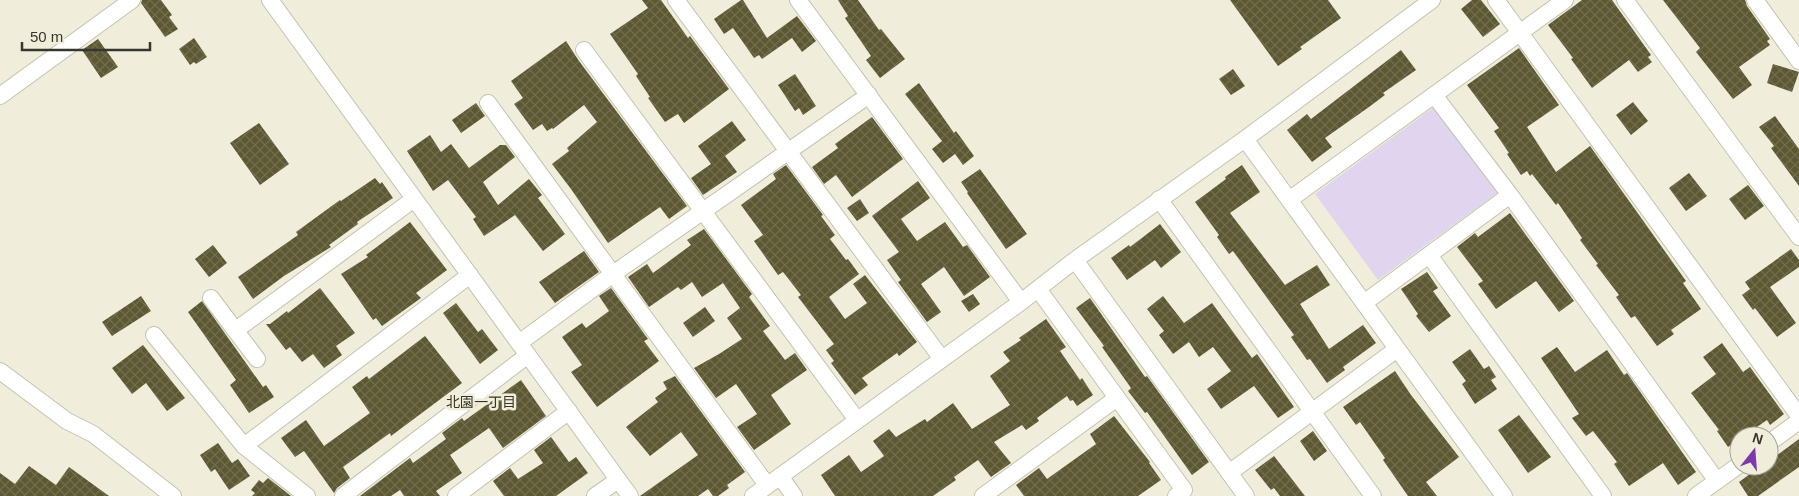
<svg xmlns="http://www.w3.org/2000/svg" width="1799" height="496" font-family="Arial,'Noto Sans JP',sans-serif">
	<defs>
		<pattern id="building-cross-hatch" width="8" height="8" patternUnits="userSpaceOnUse" patternTransform="scale(1.25)"><rect width="8" height="8" fill="#5c5832"/><path d="M0 0l8 8M0 8l8-8" fill="none" stroke="#716d4e"/></pattern>
	</defs>
	<rect width="100%" height="100%" fill="#f0eeda"/>
	<path fill="#e1d4ee" d="M1434,107l63,86 -119,87 -63,-86z"/>
	<path fill="url(#building-cross-hatch)" d="M142,0h19l11,15 -3,2 9,12 -13,8 -24,-34z
		M642,0h19l27,38 2,-2 39,53 -45,34 -6,-9 -13,8 -17,-24 2,-1 -14,-21 2,-2 -28,-40 38,-26z
		M741,0h2l24,38 30,-22 19,25 -14,11 -10,-14 -30,21 -3,-4 -5,3 -21,-30 -9,6 -10,-15z
		M838,0h20l21,30 2,-1 24,30 -25,19 -14,-18 5,-4 -26,-38 3,-2z
		M1230,0h98l13,18 -41,29 2,2 -24,17z
		M1472,0h9l19,24 -17,13 -22,-28z
		M1582,0h30l39,55 -3,2 4,5 -14,10 -9,-12 -37,28 -21,-29 2,-1 -25,-33z
		M1663,0h82l2,6 23,33 -3,2 3,4 -31,22 13,18 -19,14 -37,-47 4,-4z
		M194,38l13,19 -11,7 -2,-2 -4,3 -11,-16z
		M98,39l20,28 -17,11 -19,-28z
		M566,41l13,20 108,145 -18,13 -9,-12 -52,36 -37,-54 -19,-25 17,-13 -2,-3 30,-26 -13,-17 -31,24 -1,-1 -5,3 -5,-7 -9,6 -19,-26 9,-6 -12,-17z
		M1519,48l40,57 -32,22 29,45 34,-26 96,135 -3,2 18,26 -30,21 3,4 -17,12 -22,-30 -4,2 -15,-21 3,-2 -23,-30 2,-1 -18,-24 2,-2 -24,-35 -2,2 -24,-31 -2,2 -3,-5 -6,4 -14,-21 2,-1 -15,-22 5,-3 -32,-43z
		M1401,50l15,20 -33,23 2,2 -16,12 -44,31 7,9 -20,15 -25,-32 20,-16 4,5z
		M1773,64l26,8 -7,20 -25,-9z
		M1233,69l12,17 -14,9 -12,-16z
		M795,74l21,32 -13,9 -4,-7 -4,3 -17,-26z
		M919,83l35,50 2,-2 18,25 -11,9 -8,-11 -12,9 -11,-14 10,-8 -37,-47z
		M1633,102l15,19 -17,14 -15,-20z
		M476,103l9,13 -24,17 -9,-13z
		M1775,116l24,33v37l-28,-38 3,-2 -15,-19z
		M872,117l31,42 -51,38 -16,-22 -12,9 -12,-17 26,-19 -3,-4z
		M732,121l14,19 -21,16 12,16 -34,23 -12,-17 20,-14 -13,-18z
		M259,123l30,41 -29,21 -30,-42z
		M430,135l11,17 10,-8 18,24 31,-23h6l9,12 -32,25 15,23 31,-26 13,16 -4,3 27,36 -22,17 -28,-36 -31,21 -11,-17 3,-2 -28,-37 -15,11 -26,-40z
		M786,165l37,50 -2,1 14,19 -5,4 16,21 2,-1 11,15 -30,23 16,22 22,-16 -14,-19 12,-9 52,67 -18,14 -2,-3 -35,25 6,7 -13,10 -24,-32 3,-2 -8,-11 8,-6 -36,-47 3,-2 -18,-23 -5,3 -24,-34 9,-6 -22,-30 35,-26 -3,-5z
		M1242,165l18,27 -30,21 55,72 32,-20 13,20 -30,19 29,45 34,-24 13,18 -33,24 2,3 -18,13 -17,-24 -3,1 -16,-23 3,-2 -61,-84 -4,3 -12,-17 2,-2 -24,-33 31,-23 -1,-2z
		M980,169l47,65 -21,15 -39,-56 1,-1 -7,-10z
		M1689,173l18,23 -21,15 -17,-23z
		M375,178l5,6 2,-2 11,16 -36,24 1,2 -29,21 2,2 -47,29 -31,23 -15,-22 60,-42 -2,-3 44,-32 1,1z
		M918,181l12,17 -29,21 16,22 28,-19 18,25 4,-2 23,32 -26,19 -20,-29 -23,17 20,28 -14,10 -29,-40 3,-2 -14,-20 12,-8 -27,-36z
		M1748,185l16,21 -19,14 -16,-21z
		M860,199l9,14 -12,8 -10,-13z
		M1510,213l64,88 -15,11 -23,-31 -40,28 -18,-25 5,-3 -26,-34 18,-14 3,4z
		M410,222l37,48 -31,23 5,5 -39,28 -6,-8 -3,2 -32,-46 27,-17 -2,-2z
		M1160,224l21,28 -20,16 -6,-8 -28,20 -16,-22 18,-13 1,2z
		M704,229l48,65 -3,3 21,29 -7,5 22,29 10,-7 12,17 -36,25 20,29 -37,26 -17,-23 20,-13 -21,-30 -20,14 -22,-30 25,-14 23,-15 -15,-21 13,-10 -17,-25 -21,14 -10,-15 -11,8 -3,-3 -29,20 -21,-30 19,-13 6,9 38,-28 -4,-5z
		M213,245l14,18 -18,14 -14,-18z
		M1791,249l8,11v7l-29,20 26,36 -19,14 -22,-29 -2,2 -11,-15 8,-6 -5,-7z
		M584,251l15,21 -44,31 -16,-21z
		M1427,272l11,16 -5,3 18,25 -22,16 -13,-16 2,-2 -17,-25z
		M320,288l35,45 -19,13 6,9 -18,13 -11,-14 -11,8 -12,-15 -4,3 -20,-26h4l17,-13 1,2z
		M611,288l37,51 -4,2 15,20 -62,46 -26,-35 11,-7 -20,-28 20,-14 4,5 23,-17 -10,-15z
		M973,294l7,10 -11,8 -8,-11z
		M141,296l10,15 -39,25 -10,-14z
		M1163,296l21,27 28,-20 40,55 5,-4 37,53 -16,11 -24,-32 -33,23 -14,-20 24,-18 -18,-24 -14,10 -10,-15 -16,12 -14,-19 5,-4 -17,-22z
		M1090,298l55,79 2,-1 62,86 -17,13 -45,-63 -2,1 -17,-22 3,-3 -29,-41 2,-1 -28,-38z
		M202,301l61,86 3,-2 8,12 -25,16 -19,-28 6,-5 -48,-68z
		M456,303l22,29 4,-3 16,21 -18,14 -37,-51z
		M705,307l10,14 -22,16 -10,-14z
		M1046,319l20,28 -6,4 20,29 2,-2 11,17 -16,11 -4,-6 -3,1 -3,-5 -30,22 2,3 -13,9 -4,-5 -28,17 17,21 -20,14 -13,-17 -24,17 2,3 -23,16h-98l-14,-21 28,-20 12,17 23,-16 -11,-15 16,-12 7,8 29,-18 2,3 26,-19 19,26 38,-24 -20,-29 20,-15 -7,-9 18,-12 -2,-2z
		M425,336l37,47 -71,53 -1,-3 -47,34 7,11 -13,10 -3,5 -30,-42 -9,6 -14,-19 25,-18 18,26 46,-33 -18,-26 15,-11 2,3z
		M1722,343l21,29 7,-5 34,47 -14,11 -3,-5 -23,16h-5v3l-11,8 -11,-16 2,-1 -28,-37 25,-19 -13,-17z
		M143,345l42,53 -18,13 -21,-28 -14,11 -20,-26z
		M1557,347l18,25 32,-22 17,25 3,-2 69,99 -18,13 -15,-22 -34,23 -15,-22 3,-2 -24,-31 -7,5 -14,-18 7,-4 -38,-56z
		M1470,349l14,20 5,-3 7,11 -5,3 6,9 -22,15 -13,-20 4,-3 -14,-19z
		M1395,371l16,24 48,62 -33,25 11,14h-29l-25,-36 2,-2 -25,-36 -4,3 -13,-18z
		M675,376l70,96 -18,13 2,3 -11,8h-5l-5,-7 -10,7h-58l58,-41 -17,-23 -31,24 -24,-29 32,-25 -3,-4 12,-9 -4,-7z
		M521,380l25,36 -43,32 -14,-20 -39,27 12,18 -26,18 4,5h-36l-4,-6 -9,6h-31l50,-38 3,5 33,-24 -4,-6 20,-15 2,3z
		M1519,415l32,42 -23,16 -30,-43z
		M1114,416l36,46 -1,1 12,17 -23,16h-114l-8,-11 23,-17 8,11 49,-35 -6,-10z
		M1313,431l14,20 -13,10 -14,-20z
		M551,437l18,25 7,-5 12,16 -32,23h-52l-11,-15 17,-13 8,11 25,-16 -9,-13z
		M1799,439v28l-41,29h-10l-9,-14 22,-16h8v-5z
		M218,443l14,20 6,-4 12,17 -21,14 -14,-21 -4,3 -11,-17z
		M1274,456l31,40h-25l-6,-8 -3,2 -16,-20z
		M29,466l27,19 13,-18 40,29h-109v-23l15,11z
		M268,478l23,18h-39l3,-3 -4,-3 8,-10 4,3z"/>
	<g fill="none" stroke-linecap="round" stroke-linejoin="round">
		<defs>
			<path id="street" d="M270,0l360,496
				M676,0l266,359
				M798,0l223,302
				M1496,0l303,416
				M1625,0l174,237
				M1755,0l44,61
				M584,50l273,370
				M1434,95l76,100 207,286
				M0,96l132,-96
				M488,103l279,382
				M1245,139l259,357
				M1159,199l214,297
				M1289,200l276,-200
				M1429,255l174,241
				M1075,260l171,236
				M1038,289l146,201 -8,6
				M211,298l46,61
				M1364,303l146,-108
				M236,330l178,-131
				M154,335l90,111 63,50
				M519,343l94,-69 256,-179
				M0,371l67,50 26,13 80,62
				M1769,443l30,-22
				M244,446l226,-171
				M1229,473l168,-124
				M780,476l14,20
				M343,496l185,-141
				M456,496l113,-85
				M595,496l23,-16
				M753,496l268,-194 54,-42 170,-121 187,-139
				M983,496l134,-98
				M1696,496l43,-31"/>
		</defs>
		<use href="#street" stroke="#c4c3b0" stroke-width="18"/>
		<use href="#street" stroke="#fff" stroke-width="16"/>
	</g>
	<g text-anchor="middle" dominant-baseline="central" stroke-width="5" stroke-linejoin="round" paint-order="stroke">
		<g font-size="14" fill="#373525" stroke="#f0eeda">
			<text x="481" y="402">北園一丁目</text>
		</g>
	</g>
	<g transform="translate(1754 451) rotate(17)"><circle r="24" fill="#f0eeda" stroke="#a6a495"/>
	<path d="M0-4L9 19L0 12L-9 19Z" fill="#7e39ad"/>
	<text y="-8" font-size="14" font-weight="bold" text-anchor="middle" fill="#37362e">N</text>
	</g>
	<path d="M22 42v8h128v-8" fill="none" stroke="#37362e" stroke-width="2.5"/>
	<text x="30" y="42" font-size="15" fill="#37362e" stroke="#f0eeda" stroke-width="4" paint-order="stroke">50 m</text>
</svg>
